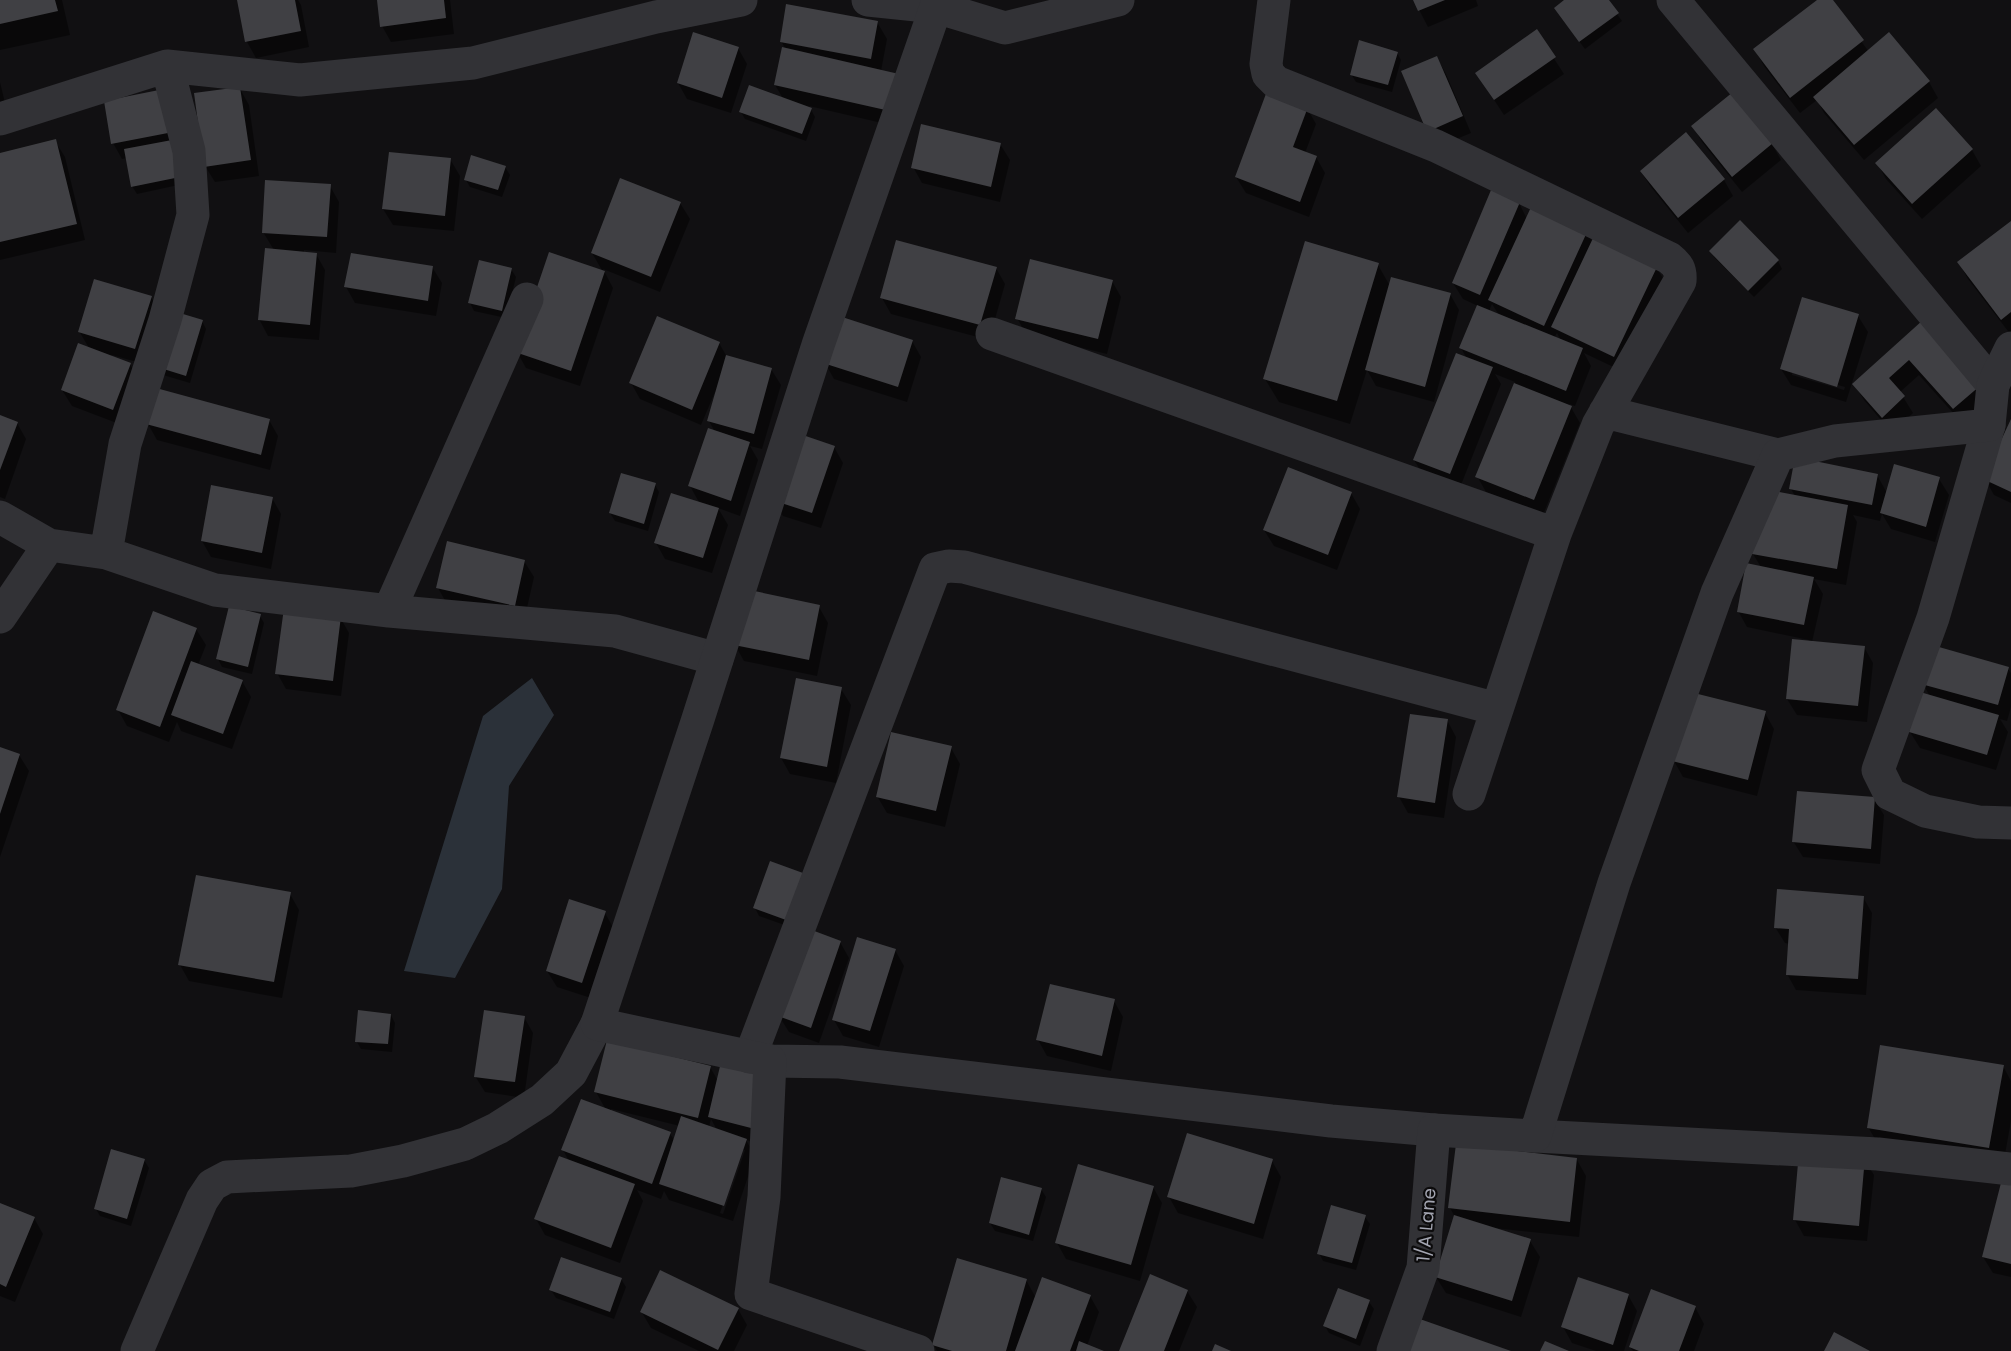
<svg xmlns="http://www.w3.org/2000/svg" width="2011" height="1351" font-family="Poppins,sans-serif">
	<rect width="100%" height="100%" fill="#111012"/>
	<path fill="#2b3139" d="M532,678l22,37 -45,71 -7,103 -47,89 -51,-7 79,-255z"/>
	<path fill="#0007" fill-rule="evenodd" d="M0,0h62l8,35 -70,15z
		M238,0h60l3,5 8,42 -53,11 -9,-16z
		M379,0h71l4,34 -63,8 -9,-16z
		M1414,0h62l2,6 -50,21z
		M1566,0h41l15,21 -37,28 -25,-33z
		M1819,0h12l38,52 60,30 9,16 -74,62 -40,-47 -7,-13 -17,13 -36,-47 -9,-16z
		M877,22l10,17 -6,32 18,56 -90,-21 6,11 -9,24 -61,-22 -4,-7 43,-12 -9,-15 11,-35 -5,-9z
		M1536,31l28,43 -60,41 -27,-41z
		M738,48l9,16 -16,49 -44,-14 -9,-16z
		M1397,53l4,7 -9,32 -36,-10 -5,-8z
		M1437,58l9,16 25,59 -34,14 -34,-75z
		M0,82l10,42 -10,3z
		M240,89l9,16 10,71 -44,6 -10,-16z
		M159,92l24,92 -46,10 -5,-8 -5,-28 -5,1 -9,-16z
		M1307,108l9,16 -11,29 11,4 9,16 -16,44 -63,-24 -10,-16z
		M1936,110l36,40 9,16 -59,53 -36,-40 -9,-16z
		M1693,126l79,18 9,16 -39,32 -40,-50z
		M55,141l10,16 20,83 -85,20v-105z
		M1000,144l10,16 -10,42 -78,-19 -9,-16z
		M450,159l10,17 -6,55 -61,-6 -10,-16z
		M505,167l5,8 -8,22 -32,-10 -4,-7z
		M1641,172l83,8 9,16 -45,37 -37,-46z
		M330,186l9,16 -3,51 -32,-3v3l12,1 9,16 -6,70 -51,-4 -9,-17 15,-69 -11,-18z
		M680,203l10,16 -30,73 -57,-23 10,19 -33,98 -54,-18 -9,-16 86,-80 -11,-19z
		M1519,203l8,16 60,12 6,12 63,24 10,16 -42,89 -40,-19 7,13 -16,40 -6,-2 11,19 -37,92 -57,-23 -9,-16 38,-94 -20,-8 6,10 -42,106 -35,-14 -10,-16 53,-101 -6,-11 17,-42 -15,-7 -10,-16zM1492,304l7,11 -10,-4zM1557,333l4,8 -7,-3z
		M2011,223v112l-43,-56 -9,-16z
		M1711,251l67,10 4,8 -28,28 -39,-39z
		M1378,265l12,21 60,8 9,16 -25,92 -58,-16 -9,-16 -17,54 -71,-22 -14,-23z
		M432,267l10,16 -6,33 -81,-13 -9,-16z
		M996,268l9,16 -16,56 -98,-26 -9,-16z
		M511,269l5,8 -10,41 -32,-7 -4,-8z
		M1112,281l9,16 -14,57 -81,-20 -9,-16z
		M151,297l9,16 -16,51 -32,-9 -1,2 19,7 9,16 -17,45 -50,-19 -10,-16 27,-42 -10,-17z
		M1858,316l10,16 -22,70 -55,-17 -10,-16zM1792,372l53,15 -1,3 -52,-15z
		M202,321l4,8 -16,54 -27,-8 -5,-8z
		M1923,322l66,79 -26,23 -44,-49 -19,17 13,21 -21,20 -28,-33 -10,-16z
		M912,341l9,16 -14,45 -73,-23 -9,-16z
		M719,343l8,14 44,12 10,16 -19,64 -12,-3 8,14 -18,56 -22,-8 10,17 -16,48 -47,-14 -9,-16 44,-39 -10,-18 25,-54 -6,-11 8,-28 -2,-1 -14,33 -61,-26 -9,-16z
		M0,417l17,6 9,16 -21,60 -5,-2z
		M269,420l9,16 -8,34 -113,-30 -9,-16z
		M2011,422v81l-17,-8 -9,-16z
		M834,447l9,16 -22,65 -38,-12 -10,-16z
		M1877,475l10,18 52,-14 10,16 -14,47 -44,-13 -9,-15 -2,7 -27,-6 4,7 -11,63 -32,-6 9,15 -11,48 52,5 9,16 -6,59 -70,-7 -10,-16 6,-58 15,1 1,-2 -62,-13 -9,-16 23,-44 -8,-13 42,-58 -4,-7z
		M655,485l4,7 -11,39 -33,-10 -5,-8z
		M1351,493l9,16 -23,61 -63,-24 -10,-16z
		M272,498l9,16 -10,55 -60,-12 -9,-16z
		M524,561l10,16 -10,44 -77,-17 -9,-16z
		M819,607l9,16 -11,53 -73,-15 -9,-16z
		M260,616l4,7 -12,51 -30,-7 -4,-8z
		M340,617l9,16 -8,63 -55,-7 -9,-16z
		M196,629l10,16 -8,20 44,16 9,16 -19,52 -51,-18 -4,-9 -8,20 -42,-16 -9,-16z
		M2008,669l3,4v34l-4,14 -7,-2 8,13 -12,38 -76,-22 -10,-16 20,-35 -7,-14z
		M841,689l10,16 -15,78 -46,-9 -9,-16z
		M1765,713l9,16 -17,67 -74,-19 -9,-16z
		M1447,720l9,17 -12,81 -36,-5 -9,-16z
		M951,748l9,16 -15,63 -58,-14 -10,-17z
		M0,749l19,6 10,16 -29,86z
		M1874,799l10,16 -4,49 -77,-7 -10,-16z
		M771,863l19,64 -31,-11 -4,-8z
		M290,894l9,16 -17,88 -93,-17 -9,-16z
		M1863,897l9,16 -6,82 -70,-5 -9,-16 3,-30 -5,-1 -10,-16z
		M605,913l9,16 -23,69 -34,-11 -10,-16z
		M840,942l9,16 -30,85 -30,-11 -10,-16z
		M895,950l9,16 -25,81 -36,-11 -9,-16z
		M1114,1001l9,16 -12,54 -64,-15 -9,-16z
		M391,1015l4,8 -3,29 -31,-3 -4,-7z
		M524,1017l9,16 -9,65 -39,-6 -10,-16z
		M722,1064l38,79 -14,-3 9,16 -22,65 -64,-21 -5,-9 -3,8 -24,-9 6,11 -23,62 -75,-28 -9,-16 33,-58 -6,-11 43,-40 -10,-18 114,-25 8,14zM611,1109l69,17 -5,15 -5,-7 -59,-23zM711,1119l6,11 -8,-3zM741,1150h4l-22,64 -3,-1z
		M2003,1066l8,15v40l-9,50 -120,-20 -14,-24z
		M1864,1159l10,16 -7,66 -63,-5 -9,-16z
		M144,1160l5,8 -18,58 -31,-10 -4,-7z
		M1577,1160l9,16 -7,61 -85,-9 36,13 10,16 -19,60 -75,-24 -10,-16 19,-60 -5,-9z
		M1272,1161l9,16 -18,62 -85,-26 -9,-16z
		M2011,1183v94l-18,-4 -10,-16z
		M1153,1187l9,16 -22,78 -74,-22 -9,-16z
		M1041,1189l5,8 -13,44 -38,-10 -5,-8z
		M0,1204l34,14 9,16 -28,68 -15,-6z
		M1365,1217l5,7 -14,46 -33,-9 -4,-8z
		M621,1279l5,8 -12,32 -58,-21 -5,-8z
		M1026,1280l10,18 54,-2 9,16 -12,34 13,5h-163l-3,-6z
		M1187,1291l10,16 -18,44h-58z
		M1628,1295l9,16 -13,40h-28l-24,-8 -9,-16z
		M1369,1302l5,7 -14,37 -31,-13 -4,-7z
		M1695,1307l9,17 -10,27h-61l-3,-4z
		M738,1309l9,16 -13,26h-35l-48,-23 -10,-17z"/>
	<path fill="#404044" d="M0,0h55l3,11 -58,13z
		M237,0h58l6,31 -56,11z
		M377,0h67l2,18 -66,9z
		M1413,0h32l-27,11z
		M1564,0h45l10,13 -40,29 -25,-34z
		M1817,0h16l31,40 -74,58 -37,-49z
		M786,4l92,17 -7,38 -91,-17z
		M1537,29l19,28 -62,43 -19,-27z
		M693,32l46,15 -17,51 -45,-15z
		M1889,32l41,49 -76,64 -41,-48z
		M1359,40l39,12 -10,33 -38,-10z
		M782,47l117,27 -9,37 -116,-26z
		M1437,56l26,60 -36,16 -26,-61z
		M749,85l63,23 -10,26 -63,-22z
		M240,87l11,73 -47,7 -10,-74z
		M159,90l9,43 -57,11 -7,-43z
		M1267,91l41,16 -15,40 24,9 -17,46 -65,-25z
		M1733,92l40,51 -41,34 -41,-51z
		M1936,108l37,41 -61,55 -37,-41z
		M921,124l80,19 -10,44 -80,-19z
		M1686,132l39,47 -47,39 -38,-47z
		M56,139l21,85 -77,18v-89z
		M172,140l8,37 -49,10 -7,-38z
		M389,152l62,6 -6,58 -63,-7z
		M471,155l35,11 -8,24 -34,-10z
		M620,178l61,24 -30,75 -60,-24z
		M265,180l66,4 -4,53 -65,-4z
		M1491,190l29,12 -40,93 -28,-12z
		M1532,205l56,25 -44,96 -56,-26z
		M1740,220l39,40 -31,31 -39,-40z
		M2011,221v91l-10,8 -44,-58z
		M1594,236l64,29 -44,92 -63,-30z
		M896,240l101,27 -17,58 -100,-27z
		M1305,241l74,22 -42,138 -74,-22z
		M265,248l52,5 -7,72 -52,-5z
		M549,252l56,19 -34,100 -56,-19z
		M351,253l82,13 -5,35 -84,-14z
		M1030,259l83,21 -15,59 -83,-20z
		M479,260l33,8 -10,43 -34,-8z
		M1391,277l60,16 -26,94 -60,-17z
		M94,279l58,17 -17,53 -57,-17z
		M1802,297l57,17 -22,73 -57,-18z
		M1477,305l106,43 -17,43 -107,-43z
		M173,311l30,9 -17,56 -29,-9z
		M657,316l63,26 -28,68 -63,-27z
		M839,316l74,24 -15,47 -75,-24z
		M1923,320l58,65 -28,24 -44,-49 -20,18 16,18 -23,22 -30,-34z
		M78,343l53,20 -18,47 -52,-20z
		M1456,353l37,14 -43,107 -37,-14z
		M726,355l46,13 -18,66 -47,-13z
		M1514,383l58,23 -38,94 -59,-23z
		M156,388l114,31 -9,36 -115,-31z
		M0,415l18,7 -18,48z
		M2011,419v73l-28,-13z
		M708,428l42,14 -19,59 -43,-15z
		M794,432l41,14 -23,67 -40,-13z
		M1795,457l83,17 -6,31 -83,-16z
		M1894,464l46,13 -14,50 -46,-14z
		M1288,467l64,25 -24,63 -65,-25z
		M621,473l35,10 -12,41 -35,-11z
		M211,485l62,12 -11,56 -61,-12z
		M1763,489l85,16 -11,64 -85,-15z
		M671,493l48,15 -16,50 -49,-15z
		M447,541l78,19 -10,46 -79,-18z
		M1746,563l68,14 -10,48 -67,-13z
		M745,589l75,16 -11,55 -75,-15z
		M229,606l32,8 -13,53 -32,-8z
		M284,608l57,8 -8,65 -58,-7z
		M153,611l44,17 -37,99 -44,-17z
		M1792,639l73,7 -7,60 -72,-7z
		M1932,645l77,22 -11,38 -77,-21z
		M191,661l52,19 -20,54 -52,-19z
		M796,678l46,9 -15,80 -47,-9z
		M1690,692l76,19 -18,69 -76,-19z
		M1920,692l79,23 -12,40 -78,-23z
		M1410,714l38,5 -13,84 -38,-6z
		M891,732l61,14 -16,65 -60,-14z
		M0,747l20,7 -20,60z
		M1797,791l78,6 -4,52 -79,-7z
		M770,861l33,12 -17,47 -33,-12z
		M196,875l95,17 -17,90 -96,-17z
		M1777,889l87,7 -6,83 -72,-4 3,-46 -15,-1z
		M569,899l37,12 -24,72 -36,-12z
		M809,929l32,12 -30,87 -33,-12z
		M857,937l39,12 -26,82 -38,-11z
		M1050,984l65,15 -13,57 -66,-16z
		M358,1010l33,4 -3,30 -33,-2z
		M484,1010l41,6 -10,66 -41,-5z
		M607,1040l104,26 -13,52 -104,-26z
		M1880,1045l124,20 -15,83 -122,-20z
		M721,1062l44,10 -14,56 -43,-11z
		M581,1099l90,33 -19,52 -91,-34z
		M681,1116l66,23 -23,67 -65,-22z
		M1187,1133l86,26 -19,65 -87,-27z
		M1456,1144l121,14 -7,64 -122,-14z
		M111,1149l34,10 -18,60 -33,-10z
		M1799,1152l66,5 -6,69 -66,-6z
		M559,1156l76,28 -24,64 -77,-29z
		M1078,1164l76,22 -23,79 -76,-22z
		M1001,1177l41,11 -13,47 -40,-12z
		M2002,1179l9,2v83l-29,-7z
		M0,1203l35,14 -29,70 -6,-3z
		M1331,1205l35,10 -14,48 -35,-9z
		M1454,1215l77,24 -19,62 -77,-24z
		M561,1257l61,21 -12,34 -61,-22z
		M957,1258l70,21 -21,72h-54l-20,-6z
		M660,1270l79,38 -21,42 -78,-38z
		M1150,1274l38,16 -24,61h-45z
		M1042,1277l49,18 -21,56h-55z
		M1578,1277l51,17 -16,51 -52,-18z
		M1338,1288l32,12 -14,39 -33,-13z
		M1651,1289l45,17 -17,45h-40l-10,-4z
		M1417,1318l94,33h-105z
		M1834,1332l36,19h-46z
		M1079,1341l25,10h-28z
		M1545,1341l24,10h-29z
		M1215,1344l16,7h-19z"/>
	<g fill="none" stroke-linecap="round" stroke-linejoin="round">
		<path stroke="#323236" stroke-width="33" d="M868,0l68,7
			M1274,0l-8,64 2,10 8,8 160,64 233,112c9,7 12,12 11,23l-82,144 -43,109 -86,260
			M1673,0l320,385
			M0,119l167,-53 133,14 173,-17 183,-46 85,-17
			M992,334l563,200
			M1605,412l173,43
			M1989,425l-56,193 -55,152 12,24 35,17 53,11 33,1
			M0,517l49,28 57,8 109,37 174,21 226,20 102,28
			M106,553l19,-109 40,-124 28,-105 -4,-64 -22,-85
			M389,611l138,-312
			M0,617l49,-72
			M750,1057l185,-488 14,-3 15,1 533,142
			M770,1061l70,1 491,59 103,9
			M1535,1136l343,18 133,15
			M137,1351l65,-151 10,-15 15,-8 124,-6 52,-10 62,-17 33,-16 44,-28 29,-27 26,-49"/>
		<path stroke="#323236" stroke-width="33" d="M918,1351l-167,-57 13,-97 6,-136 -173,-37 100,-302 121,-377 118,-338 69,21 113,-28
			M1393,1351l30,-83 11,-138 101,6 79,-253 103,-290 61,-138 57,-14 154,-16 4,-40 18,-37"/>
	</g>
	<g text-anchor="middle" dominant-baseline="central" stroke-width="4.5" stroke-linejoin="round" paint-order="stroke">
		<g font-size="18" fill="#a3a5b1" stroke="#0c0b0c">
			<text transform="translate(1426 1225) rotate(-85)">1/A Lane</text>
		</g>
	</g>
</svg>
